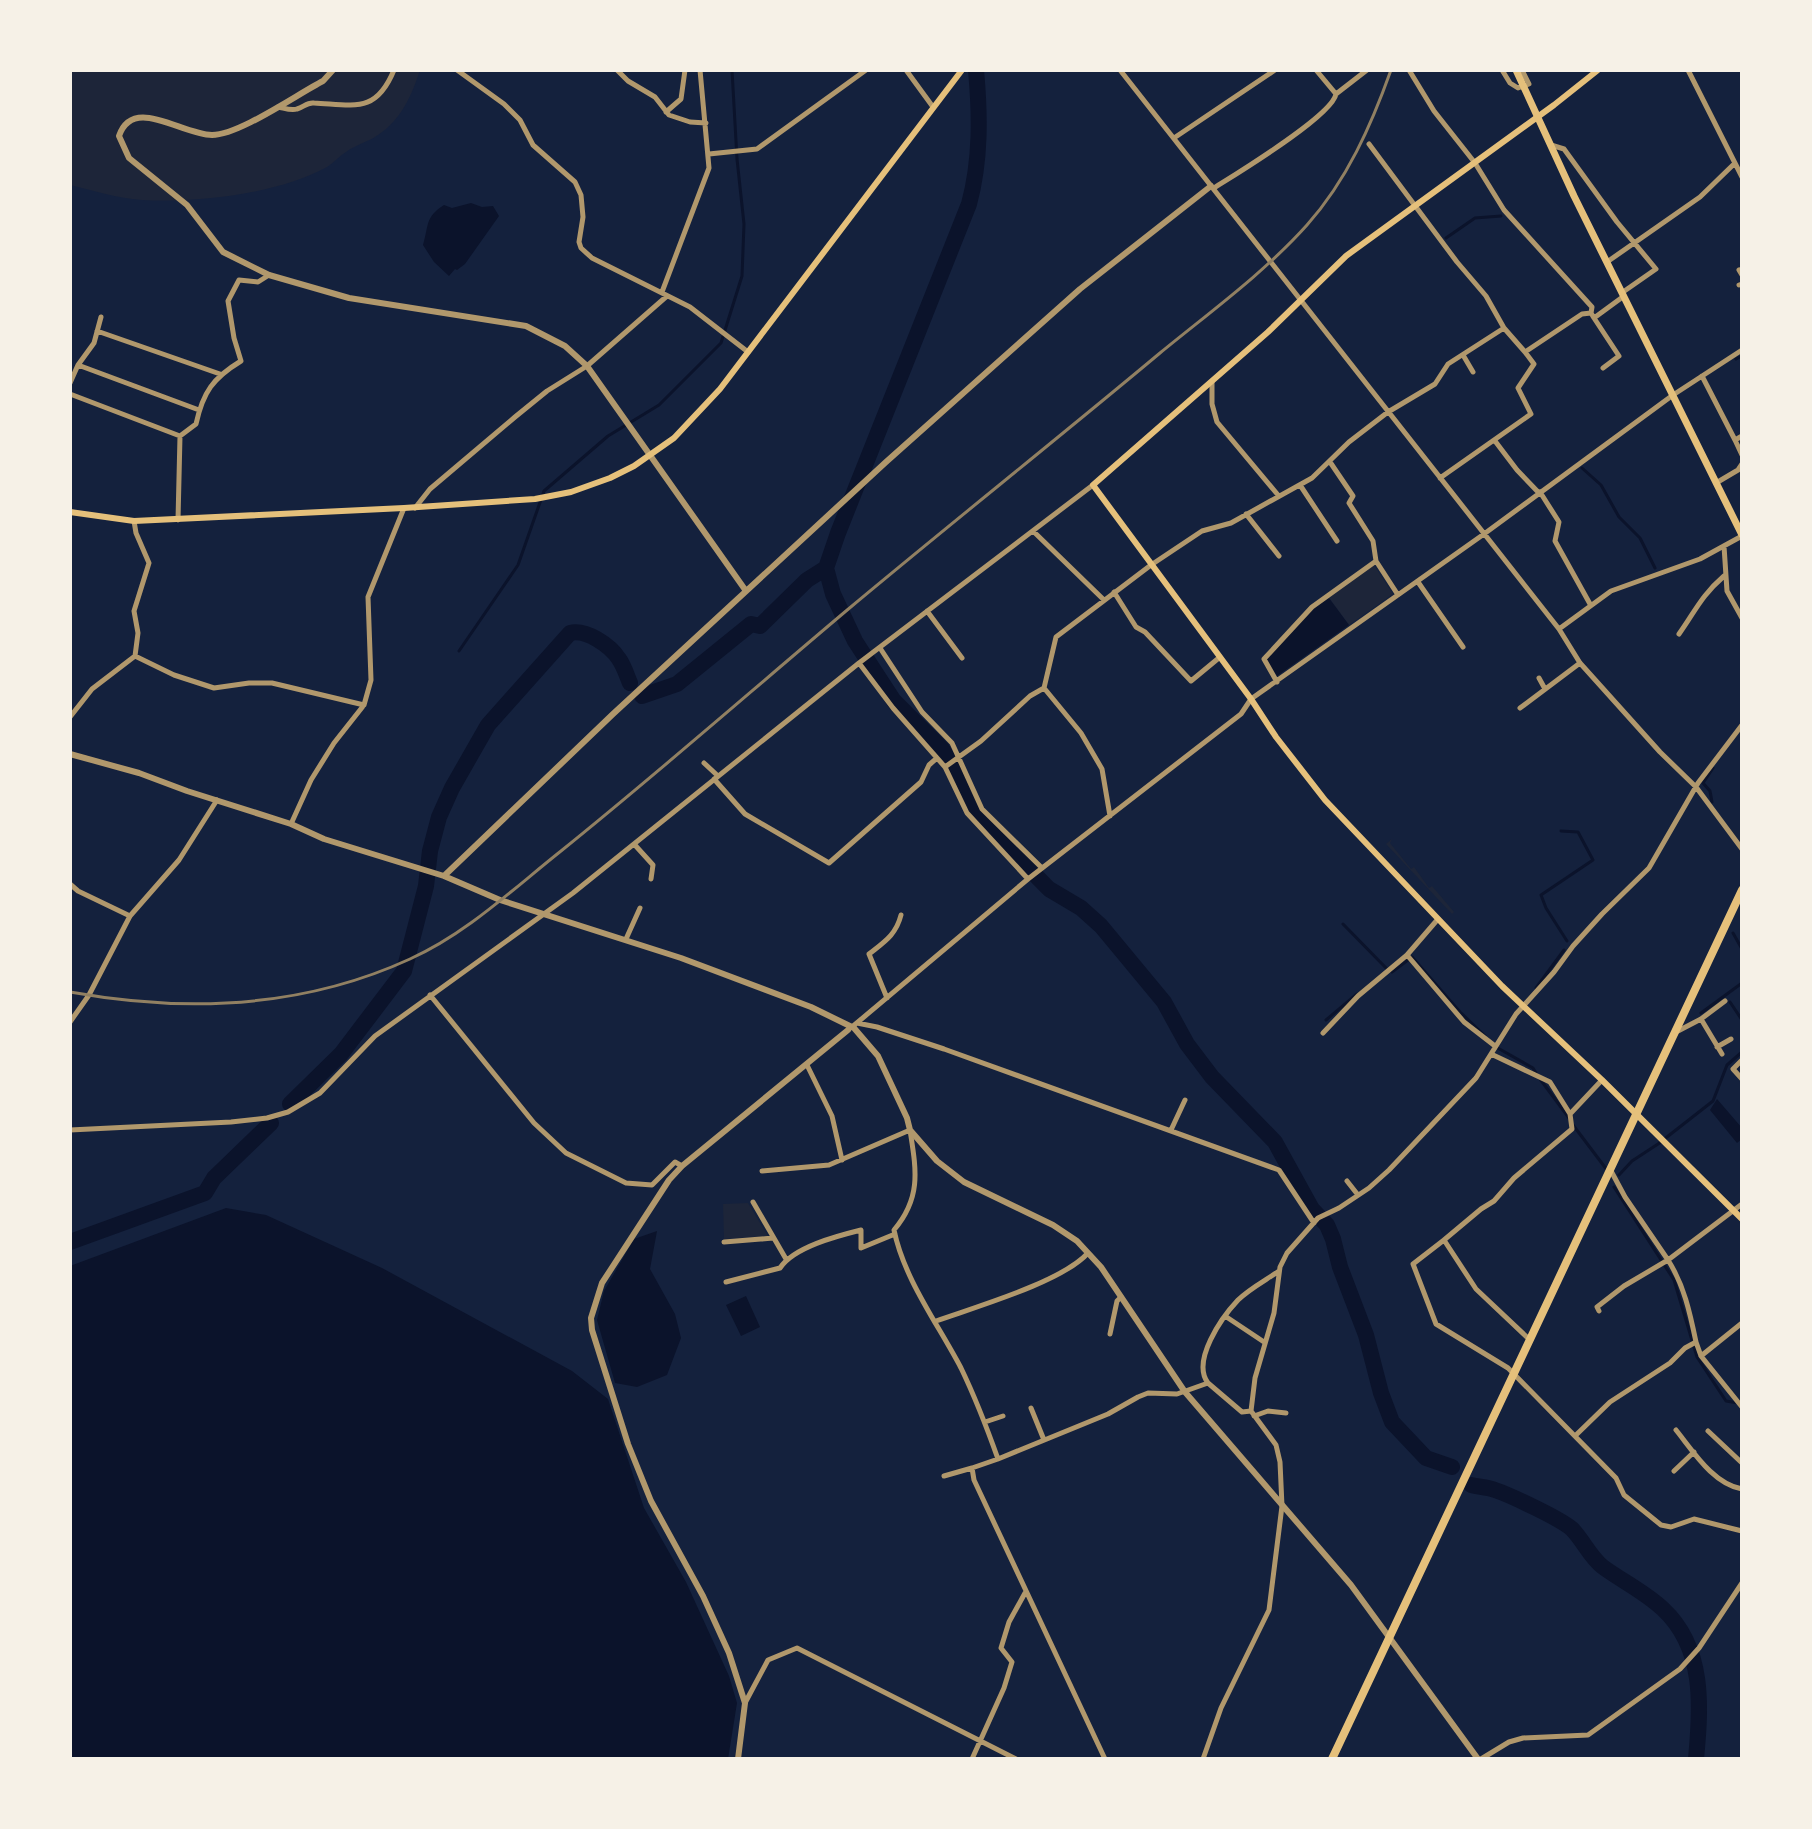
<svg xmlns="http://www.w3.org/2000/svg" width="1812" height="1829" font-family="'PT Sans',sans-serif">
	<rect width="100%" height="100%" fill="#14213d"/>
	<path fill="#1d2539" d="M70,70h350c-8,25 -19,50 -42,65 -10,7 -23,10 -32,17 -7,4 -12,11 -19,15 -49,27 -130,36 -185,33 -25,-2 -48,-9 -72,-15z
		M1374,565l19,29 -44,31 -20,-27z
		M1392,839l-2,4 21,26 3,-2 15,21 3,-2 22,26 -2,2 -66,-70z
		M748,1203l20,33 -44,3 -1,-35z"/>
	<path fill="#0b132b" d="M471,203l11,4 11,-1 6,10 -34,48 -8,6 -2,-1 -6,7 -15,-14 -11,-17c6,-20 2,-28 21,-40l8,3z
		M1329,598l20,27 -72,51 -11,-18 47,-49z
		M1717,1099l25,29v11l-5,4 -27,-33z
		M226,1208l40,7 116,53 190,103 36,28 36,109 42,74 43,94 8,27 -9,56h-658v-493z
		M657,1231l-7,38 25,45 6,24 -14,37 -30,12 -22,-4 -18,-63 7,-29 30,-52z
		M746,1296l14,31 -19,9 -15,-31z"/>
	<g fill="none" stroke-linecap="round" stroke-linejoin="round">
		<path stroke="#0b132b" stroke-width="3" d="M1446,238l29,-20 26,-2
			M1736,359l6,-3
			M1582,468l19,17 18,32 21,21 15,30
			M459,651l59,-86 26,-74 64,-55 51,-31 62,-62 21,-67 2,-52 -7,-65 -5,-89
			M1712,802l-2,-11 -7,-8 10,-15
			M1561,831l17,1 15,28 -52,35 5,13 21,33
			M1343,924l44,45
			M1733,933l9,16
			M1392,972l20,-15 48,55 25,24
			M1536,988l28,-38
			M1730,1002l12,18
			M1701,1013l41,-30
			M1326,1020l31,-26
			M1496,1047l37,21 3,5
			M1540,1079l29,39
			M1573,1125l34,45
			M1619,1175l13,-14 26,-17 55,-43 14,-36 15,-13
			M1614,1187l60,93 23,77 29,44 12,2"/>
		<path stroke="#0b132b" stroke-width="16" d="M976,70c4,44 5,90 -7,134l-131,329 -12,35 7,26 22,47 39,60 48,48 15,22 13,33 16,21 63,64 32,19 20,18 63,76 23,42 25,33 63,65 37,67 15,16 6,14 7,28 26,68 15,58 11,29 34,36 26,9
			M642,696l35,-12 74,-60 9,2 47,-46 19,-12
			M290,1104l51,-50 63,-83 22,-85 4,-35 9,-34 13,-29 36,-63 82,-92c16,-4 40,12 49,26 5,7 8,17 11,24
			M70,1242l135,-49 9,-15 57,-55
			M1471,1485c8,2 16,2 24,5 15,5 66,29 77,39 11,11 18,28 31,38 19,14 42,25 60,42 42,39 38,98 33,150"/>
		<path stroke="#b1986c" stroke-width="5" d="M457,70l47,34 16,16 13,25 42,37 6,13 2,22 -4,25 2,6 11,10 98,49 58,45
			M617,70l11,11 27,16 14,18 21,7 16,1
			M906,70l27,37
			M1120,70l439,559 21,34 80,89 36,35 46,62
			M1316,70l20,24
			M1409,70l25,41 41,52 29,47 88,97 -1,6
			M1502,70l8,13 8,5 11,-4 -7,-14
			M1688,70l54,107
			M278,107c6,1 13,4 19,2 7,-2 10,-7 17,-6 40,2 62,11 80,-33
			M666,112l15,-13 4,-29
			M1174,138l101,-68
			M1369,144l88,118 29,34 18,32 21,24 57,-38 9,-1 3,5 30,-22
			M1551,145l13,4 53,73 39,47 -33,23
			M709,154l48,-5 109,-79
			M1214,188c22,-14 118,-72 122,-94l31,-24
			M1607,262l93,-65 34,-33
			M1739,270l3,5
			M1739,285l3,-1
			M662,292l47,-124 -9,-98
			M1594,318l25,38 -16,12
			M97,331l123,43
			M1463,355l10,17
			M78,365l121,45
			M1702,376l33,64
			M1212,382v22l5,18 61,73
			M70,383l8,-18 16,-22 7,-26
			M70,394l110,42
			M1742,436l-7,4 7,15
			M1495,441l22,29 22,23
			M1330,462l23,34 -4,7 24,38 3,20 22,34
			M1440,478l91,-64 -13,-26 16,-24 -9,-12
			M1716,483l22,-13 4,-6
			M1300,485l37,56
			M1540,492l19,30 -4,19 35,63
			M415,508l15,-19 85,-72 32,-26 40,-25 80,-70
			M1246,514l33,42
			M178,520l2,-84 16,-12c7,-32 17,-46 45,-63l-7,-23 -6,-37 11,-21 19,2 11,-7
			M1033,531l71,69
			M1724,546l3,45 15,27
			M1418,582l45,65
			M1114,592l22,35 9,5 46,49 29,-24
			M927,611l35,47
			M1559,629l52,-38 89,-32 42,-23
			M1679,634c17,-24 22,-38 45,-58
			M880,648l42,64 30,31 30,66 60,59
			M135,656l39,19 40,13 35,-5h23l92,22
			M859,663l34,45 52,59 22,46 61,66
			M1539,678l6,11
			M1277,682l-13,-23 48,-52 64,-46
			M1044,688l37,45 21,36 8,47
			M1520,708l60,-45
			M70,717l22,-28 43,-33 3,-23 -4,-22 15,-48 -13,-30 -2,-12
			M704,763l14,13
			M945,767l36,-26 49,-45 14,-8 12,-51 95,-72 51,-34 29,-8 81,-45 37,-36 39,-30 47,-28 13,-20 56,-36
			M714,779l31,35 84,49 92,-81 8,-17 8,-7
			M291,824l20,-44 23,-37 30,-38 7,-25 -3,-83 36,-89
			M634,844l19,21 -2,14
			M70,884l8,7 52,25
			M626,939l14,-31
			M1407,955l57,67 31,24
			M430,995l104,128 32,30 60,30 26,2 23,-23 7,4
			M887,998l-18,-44c15,-12 27,-19 32,-39
			M1701,1019l21,35
			M70,1022l19,-27 41,-79 49,-56 38,-60
			M857,1023l20,4 67,22 335,121 35,53
			M852,1027l176,-148 213,-165 10,-15 233,-165 189,-139 69,-45
			M1678,1031l23,-12 24,-18
			M1323,1033l35,-37 49,-41 31,-36
			M1717,1047l14,-8
			M1491,1054l59,28 20,32 32,-34
			M1742,1060l-9,9 9,10
			M807,1065l25,51 10,44
			M70,1130l161,-8 36,-4 21,-6 32,-19 55,-57 198,-143 286,-230 234,-178
			M1171,1130l14,-30
			M762,1171l67,-6 81,-35c6,39 12,67 -16,100 10,49 44,94 67,138 14,29 26,60 37,91l-26,9 2,12 131,279
			M1347,1181l11,14
			M753,1202l33,57
			M1444,1240l-31,24 23,60 72,44 108,110 8,17 37,30 10,2 23,-8 48,12
			M724,1242l49,-4
			M726,1282l54,-14c14,-21 57,-32 81,-38v18l34,-14
			M1599,1311l-2,-4 27,-21 44,-26 -43,-63 -15,-28
			M1225,1316l39,26
			M936,1321c39,-14 126,-39 152,-68
			M1110,1334l7,-33 4,-4
			M1530,1340l-54,-51 -32,-49 37,-31 13,-8 20,-23 58,-49 -2,-15
			M1696,1342c-6,-29 -12,-57 -28,-82l74,-56
			M1701,1356l41,51
			M1208,1383c-17,-22 14,-66 30,-83 11,-11 28,-20 41,-29
			M1031,1408l13,32
			M1254,1416l14,-5 18,2
			M985,1422l18,-6
			M1676,1430c17,21 37,54 66,59
			M1708,1431l34,32
			M1576,1435l34,-33 60,-39 15,-15 11,-6 5,14 41,-33
			M998,1459l110,-45 30,-17 10,-4 29,1 31,-11 34,29 9,-1
			M1674,1471l20,-19
			M944,1476l28,-8
			M745,1703l23,-43 29,-12 219,111
			M972,1759l32,-71 8,-26 -11,-14 8,-26 16,-29
			M1203,1759l18,-51 48,-98 13,-104 -2,-44 -4,-17 -25,-34 4,-33 19,-65 6,-46 7,-14 31,-35 21,-10 30,-20 20,-18 87,-92 40,-64 38,-42 19,-26 29,-32 47,-46 49,-85 44,-58
			M1481,1759l28,-17 14,-4 65,-3 92,-66 19,-21 43,-65"/>
		<path stroke="#b1986c" stroke-width="6" d="M333,70l-10,11c-27,14 -84,54 -111,54 -30,0 -79,-40 -93,1l10,22 58,47 36,47 46,23 80,23 177,28 39,20 22,20 159,225
			M70,754l69,19 48,18 104,33 33,15 120,37 56,24 181,58 130,49 43,21 24,28 29,62 3,12 27,31 27,21 89,43 24,16 24,26 84,125 166,193 127,174
			M444,876l169,-162 273,-252 194,-173 131,-103
			M738,1759l7,-56 -16,-50 -26,-57 -52,-95 -23,-57 -36,-114 -1,-12 11,-35 67,-103 13,-14 166,-136"/>
		<path stroke="#e5c07b" stroke-width="6" d="M1598,70l-44,35 -208,151 -78,76 -175,153 158,214 25,38 49,63 177,186 100,94 140,139
			M70,512l64,9 270,-13 131,-9 36,-7 39,-14 24,-12 40,-28 46,-49 242,-319"/>
		<path stroke="#e5c07b" stroke-width="7" d="M1516,70l58,126 168,339"/>
		<path stroke="#e5c07b" stroke-width="8" d="M1332,1759l410,-869"/>
		<path stroke="#918062" stroke-width="3" d="M70,992c116,21 231,17 340,-33 56,-25 103,-70 151,-108 97,-78 190,-160 285,-240 104,-87 210,-171 314,-258 50,-41 104,-80 147,-128 40,-45 64,-99 84,-155"/>
	</g>
	<rect width="1812" height="1829" fill="none" stroke="#f6f1e7" stroke-width="144"/>
</svg>
